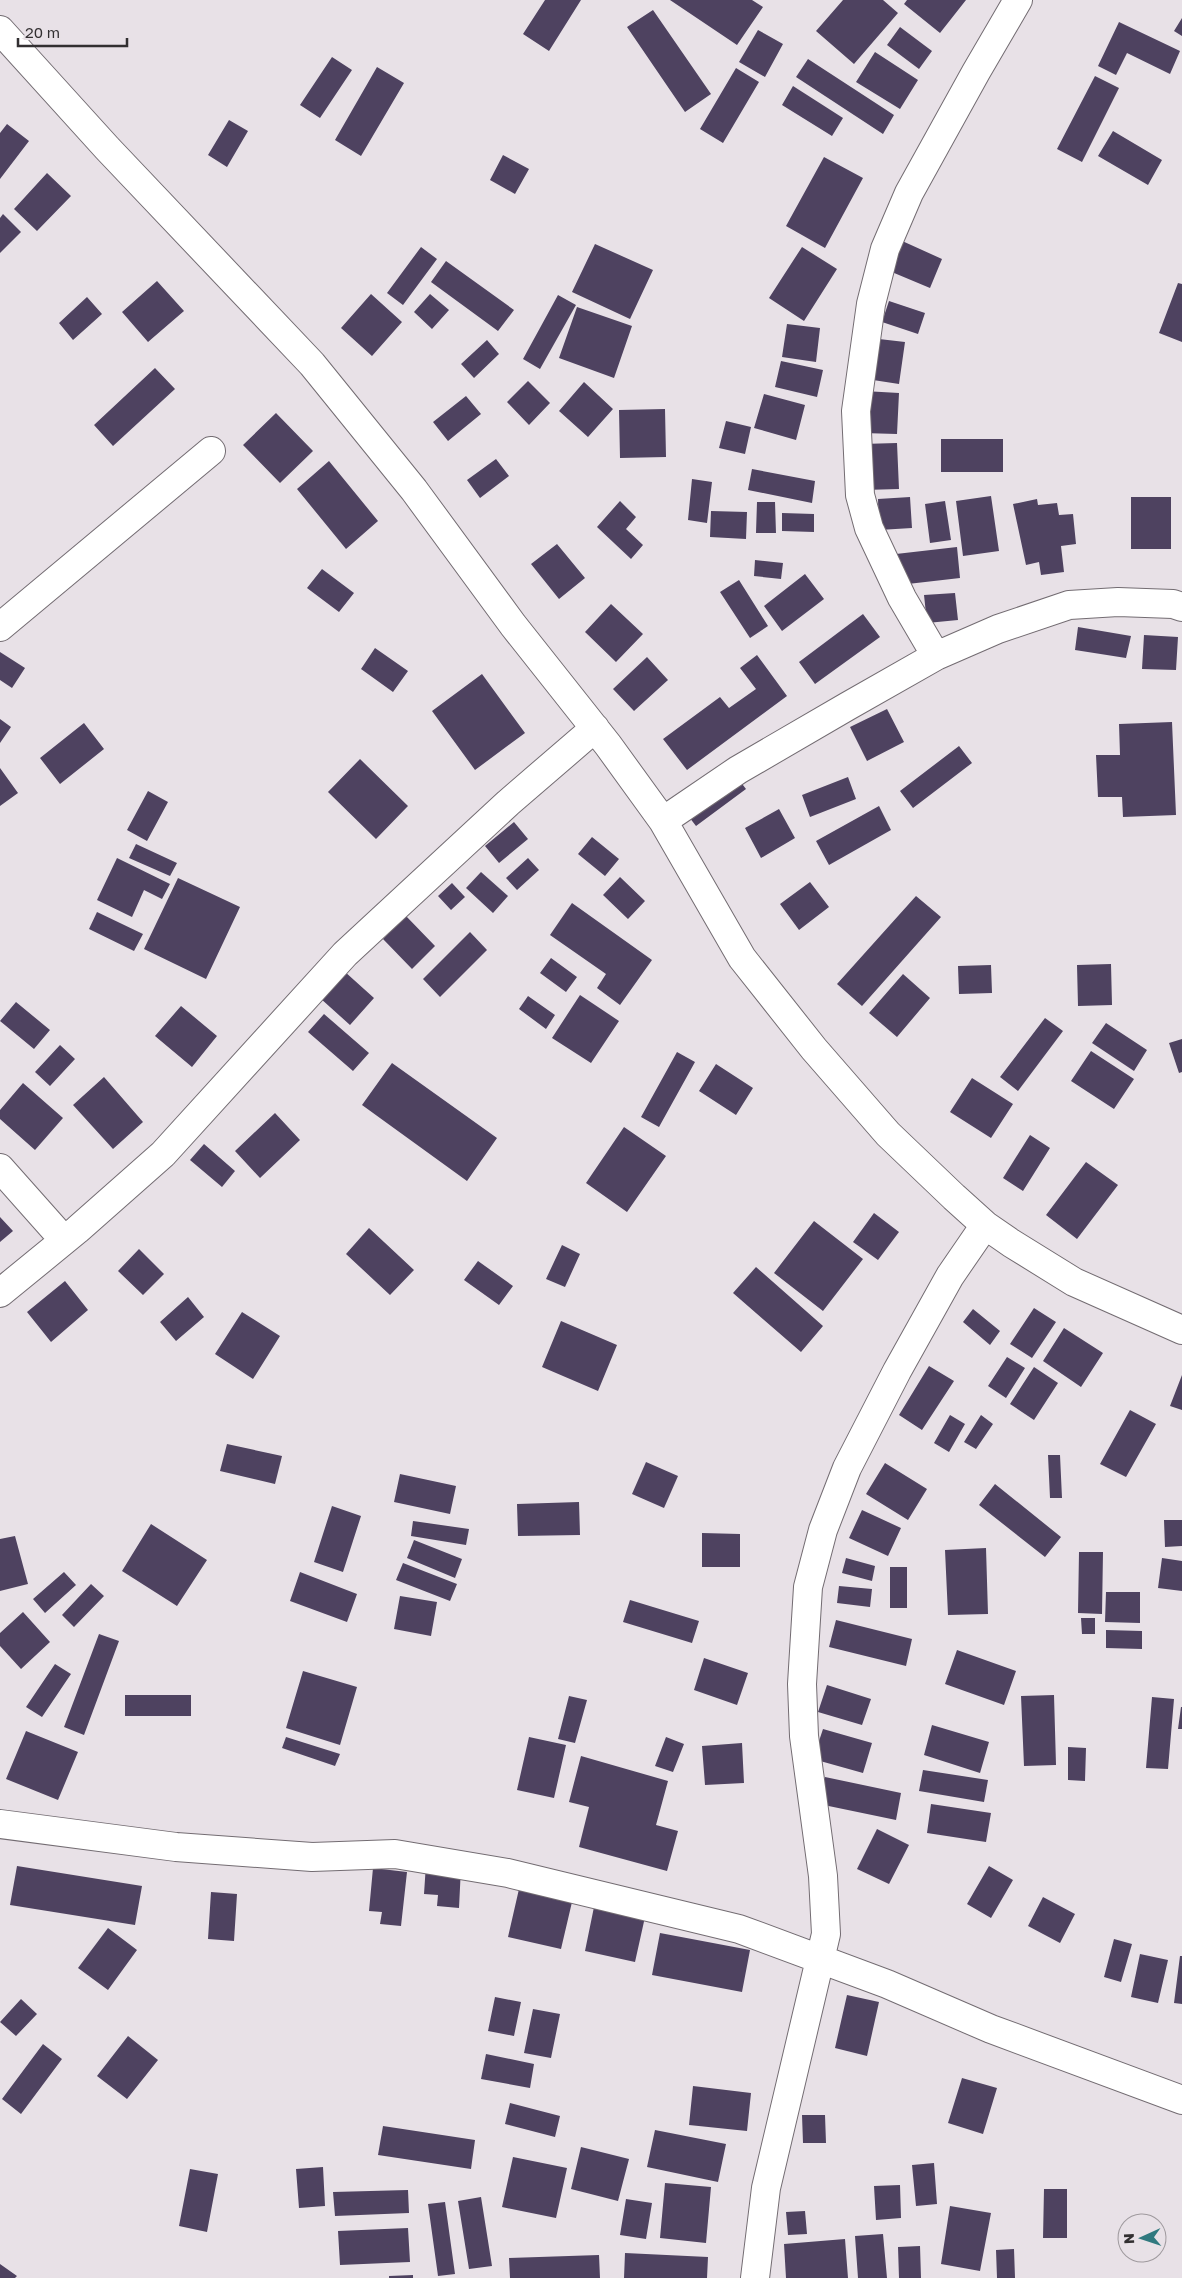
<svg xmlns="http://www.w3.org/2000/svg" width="1182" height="2278" font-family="'Golos Text',sans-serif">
	<rect width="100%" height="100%" fill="#e8e1e7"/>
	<path fill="#4e4260" d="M545,0h36l-32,51 -26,-17z
		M670,0h82l11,7 -26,38z
		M843,0h40l15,13 -44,51 -38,-33z
		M907,0h59l-26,33 -36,-29z
		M653,10l58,84 -26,18 -58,-85z
		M1182,18v18l-8,-5z
		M1119,22l61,29 -10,23 -43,-21 -11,22 -18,-9z
		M900,27l32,24 -13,18 -32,-24z
		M758,30l25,14 -18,33 -26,-15z
		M875,52l43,28 -18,29 -44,-27z
		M332,57l20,13 -32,48 -20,-13z
		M808,59l86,56 -11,19 -87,-57z
		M377,67l27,16 -43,73 -26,-16z
		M736,68l23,14 -36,61 -23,-14z
		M1095,76l24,12 -37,74 -25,-13z
		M793,86l50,32 -11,18 -50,-31z
		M229,120l19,11 -21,36 -19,-12z
		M7,124l22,17 -29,38v-46z
		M1113,131l49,29 -14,25 -50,-29z
		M503,155l26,14 -14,25 -25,-14z
		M824,157l39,21 -38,70 -39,-22z
		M47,173l24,23 -34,35 -23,-22z
		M3,214l18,18 -21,21v-35z
		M900,240l42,19 -12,29 -43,-18z
		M595,244l58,26 -23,49 -58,-27z
		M421,247l16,12 -34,46 -16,-12z
		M802,247l35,22 -33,52 -35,-23z
		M446,261l68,49 -16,21 -67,-49z
		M157,281l27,30 -36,31 -26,-30z
		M1178,283l4,1v58l-23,-9z
		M371,294l31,28 -30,34 -31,-28z
		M430,294l19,16 -17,19 -18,-17z
		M558,295l18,10 -36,64 -17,-10z
		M87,297l15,17 -29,26 -14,-17z
		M889,301l36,12 -7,21 -36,-12z
		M577,307l55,19 -18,52 -55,-20z
		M787,324l33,4 -4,34 -34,-5z
		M879,339l26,3 -6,42 -26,-4z
		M487,340l12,14 -25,24 -13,-14z
		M781,361l42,9 -6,27 -42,-10z
		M155,368l20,21 -62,57 -19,-21z
		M528,381l22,22 -21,22 -22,-23z
		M584,382l29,27 -25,28 -29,-26z
		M864,391l35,2 -2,41 -35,-1z
		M764,394l41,11 -9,35 -42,-12z
		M466,396l15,18 -33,27 -15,-19z
		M665,409l1,48 -46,1 -1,-48z
		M276,413l37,38 -33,32 -37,-38z
		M726,421l25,6 -6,27 -26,-6z
		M941,439h62v33h-62z
		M897,443l2,46 -35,1 -2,-46z
		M496,459l13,17 -29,22 -13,-18z
		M329,461l49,60 -32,28 -49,-60z
		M752,469l63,12 -3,22 -64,-13z
		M692,479l20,3 -5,41 -19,-3z
		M991,496l8,55 -36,5 -7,-55z
		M910,497l2,31 -33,2 -1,-31z
		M1131,497h40v52h-40z
		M1037,499l1,6 19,-2 2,12 14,-1 3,30 -15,2 3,26 -23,3 -2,-13 -13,3 -13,-61z
		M620,501l16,16 -10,12 17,16 -12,14 -34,-32z
		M945,501l6,39 -21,3 -5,-39z
		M757,502h18l1,31h-20z
		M711,511l36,1 -1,27 -36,-2z
		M782,513l32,1v18l-32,-1z
		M557,544l28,34 -26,21 -28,-35z
		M957,547l3,31 -61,7 -3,-31z
		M755,560l28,3 -2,16 -27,-3z
		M322,569l32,24 -15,19 -32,-24z
		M805,574l19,25 -42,32 -18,-25z
		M739,580l29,46 -18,12 -30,-46z
		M955,593l3,27 -31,3 -3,-28z
		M611,604l32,30 -27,28 -31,-30z
		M863,614l17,23 -65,47 -16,-22z
		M1078,627l53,9 -5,22 -51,-8z
		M1144,635l34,2 -2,33 -34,-1z
		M375,648l33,23 -15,21 -32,-23z
		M0,652l25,16 -13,20 -12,-8z
		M757,655l30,41 -100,74 -24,-31 57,-42 9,11 27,-19 -16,-21z
		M647,657l21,23 -34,31 -21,-22z
		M482,674l43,59 -50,37 -43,-59z
		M887,709l17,33 -37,19 -17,-34z
		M0,719l11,8 -11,16z
		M1172,722l4,93 -53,2 -1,-20h-24l-2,-42h24l-1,-31z
		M84,723l20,26 -44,35 -20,-26z
		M959,746l13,17 -59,45 -13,-17z
		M360,759l48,47 -32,33 -48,-47z
		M0,768l18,25 -18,13z
		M736,776l10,13 -50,37 -10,-13z
		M848,777l8,22 -46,18 -8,-22z
		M148,791l20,11 -21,39 -20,-11z
		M879,806l12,24 -62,35 -13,-24z
		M779,809l16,29 -34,20 -16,-30z
		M514,822l14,17 -29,24 -14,-17z
		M592,837l27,22 -14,17 -27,-22z
		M136,844l41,19 -7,13 -41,-18z
		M117,858l53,26 -8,15 -18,-9 -12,27 -35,-17z
		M528,858l11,12 -22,20 -11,-12z
		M481,872l27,24 -15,17 -27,-25z
		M620,877l25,24 -17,18 -25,-24z
		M178,878l62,29 -34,72 -62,-30z
		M810,882l19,25 -30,23 -19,-26z
		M452,883l13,14 -14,13 -13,-14z
		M916,896l25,21 -79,89 -25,-22z
		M572,903l80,57 -32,45 -23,-17 9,-14 -56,-39z
		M97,912l46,22 -9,17 -45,-22z
		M406,916l29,30 -23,23 -29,-30z
		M470,932l17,18 -47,47 -17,-18z
		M551,958l26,19 -11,15 -26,-19z
		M1111,964l1,41 -34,1 -1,-41z
		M991,965l1,28 -33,1 -1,-28z
		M344,971l30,27 -24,27 -30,-27z
		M903,974l27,24 -33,39 -28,-24z
		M580,995l39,26 -28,42 -39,-25z
		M528,996l27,19 -9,14 -27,-20z
		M16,1002l34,28 -16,19 -34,-28z
		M181,1006l36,30 -25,31 -37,-31z
		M324,1014l45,39 -16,18 -45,-39z
		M1045,1018l18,13 -45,60 -18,-14z
		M1106,1023l41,27 -13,21 -42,-28z
		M1182,1039v33l-3,1 -10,-30z
		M60,1045l15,14 -25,27 -15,-14z
		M1091,1051l43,28 -20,30 -43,-28z
		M677,1052l18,10 -36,65 -18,-10z
		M392,1063l105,75 -30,43 -105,-76z
		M716,1064l37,24 -17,27 -37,-24z
		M104,1077l39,45 -30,27 -40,-44z
		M972,1078l41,26 -22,34 -41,-26z
		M23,1083l40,35 -28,32 -35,-31v-9z
		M275,1113l25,27 -40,38 -25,-27z
		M624,1127l42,29 -39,56 -41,-29z
		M1030,1135l20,13 -27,43 -20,-13z
		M204,1144l31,27 -13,16 -32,-27z
		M1086,1162l32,23 -41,54 -31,-24z
		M874,1213l25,19 -21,28 -25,-18z
		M0,1217l13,14 -13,11z
		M814,1221l49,38 -40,52 -49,-38z
		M369,1228l45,42 -24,25 -44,-41z
		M562,1245l18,9 -15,33 -19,-8z
		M139,1249l25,25 -21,21 -25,-24z
		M478,1261l35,25 -14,19 -35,-25z
		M756,1267l67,59 -22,26 -68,-59z
		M65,1281l23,29 -37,32 -24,-30z
		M188,1297l16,20 -28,24 -16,-19z
		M1034,1308l22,14 -24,36 -22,-14z
		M973,1309l27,22 -10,14 -27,-23z
		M242,1312l38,24 -27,43 -38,-25z
		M561,1321l56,24 -19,46 -56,-24z
		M1064,1328l39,25 -22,34 -38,-26z
		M1007,1357l18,11 -19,30 -18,-12z
		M929,1366l25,15 -32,49 -23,-15z
		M1034,1367l24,16 -24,37 -24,-16z
		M1182,1375v35l-12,-4z
		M1130,1410l26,14 -30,53 -26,-13z
		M950,1415l15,9 -16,28 -15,-9z
		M981,1415l12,9 -17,25 -12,-7z
		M227,1444l55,12 -7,28 -55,-13z
		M1048,1455h12l2,43h-12z
		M646,1462l32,14 -14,32 -32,-14z
		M885,1463l42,26 -19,31 -42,-26z
		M400,1474l56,12 -6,28 -56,-12z
		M995,1484l66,53 -16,20 -66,-52z
		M579,1502l1,33 -62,1 -1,-32z
		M332,1506l29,10 -18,56 -29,-10z
		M862,1510l39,18 -13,28 -39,-18z
		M1164,1520h18v26l-17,1z
		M413,1521l56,8 -3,16 -55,-9z
		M151,1524l56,36 -30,46 -55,-35z
		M702,1533l38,1v33h-38z
		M15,1536l13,48 -28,7v-52z
		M414,1540l48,19 -7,19 -48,-20z
		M986,1548l2,66 -40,1 -3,-65z
		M1079,1552h24l-1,62 -24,-1z
		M846,1558l29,8 -3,15 -30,-8z
		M1162,1558l20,3v30l-24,-3z
		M403,1563l54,21 -7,17 -54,-21z
		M890,1567h17v41h-17z
		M64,1572l12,13 -31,28 -12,-14z
		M300,1572l57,22 -10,28 -57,-21z
		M91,1584l13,12 -30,31 -12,-12z
		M839,1586l33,3 -2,18 -33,-4z
		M1106,1592h34v31l-35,-1z
		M400,1596l37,6 -6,34 -37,-7z
		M630,1600l69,21 -7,22 -69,-21z
		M23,1612l27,30 -29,27 -21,-23v-13z
		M1081,1618h14v16h-13z
		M836,1620l76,19 -6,27 -77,-19z
		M1106,1630l36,1v18l-36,-1z
		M99,1634l20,7 -35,94 -20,-8z
		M957,1650l59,21 -12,34 -59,-21z
		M704,1658l44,15 -11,32 -43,-15z
		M55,1664l16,10 -29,43 -16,-10z
		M303,1671l54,16 -17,58 -54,-17z
		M827,1685l44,14 -9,26 -44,-13z
		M125,1695h66v21h-66z
		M1054,1695l2,70 -32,1 -3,-70z
		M569,1696l18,4 -12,43 -17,-4z
		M1152,1697l22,2 -6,70 -22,-1z
		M1181,1707h1v22h-4z
		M932,1725l57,17 -9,31 -56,-18z
		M823,1729l49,14 -9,30 -50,-14z
		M26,1731l52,21 -20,48 -52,-21z
		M286,1737l54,17 -5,12 -53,-18z
		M529,1737l37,8 -12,53 -37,-8z
		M666,1737l18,7 -11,28 -18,-6z
		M742,1743l2,40 -39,2 -3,-39z
		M1068,1747l18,1 -1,33 -17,-1z
		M581,1756l87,25 -12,44 22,6 -11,40 -88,-24 10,-40 -20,-5z
		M923,1770l65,10 -4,22 -65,-11z
		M825,1777l76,16 -5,27 -77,-16z
		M931,1804l60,9 -5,29 -59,-9z
		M877,1829l32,16 -20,39 -32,-15z
		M426,1864l35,3 -2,41 -22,-2 1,-11 -14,-1z
		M17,1866l125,20 -7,39 -125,-20z
		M989,1866l24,14 -22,38 -24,-14z
		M373,1868l34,4 -6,54 -21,-2 2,-12 -13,-1z
		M519,1889l53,13 -11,47 -53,-12z
		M211,1892l26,2 -3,47 -26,-2z
		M1043,1897l32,17 -15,29 -32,-17z
		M594,1907l51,10 -10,45 -50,-11z
		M108,1928l29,22 -29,40 -30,-22z
		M660,1933l90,17 -8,42 -90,-17z
		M1114,1939l18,5 -11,38 -17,-5z
		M1140,1954l28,6 -10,43 -27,-6z
		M1180,1956h2v48l-8,-1z
		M847,1995l32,7 -12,54 -32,-8z
		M495,1997l26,5 -7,34 -26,-5z
		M21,1999l16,15 -21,22 -16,-14z
		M533,2009l27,5 -9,44 -27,-5z
		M128,2036l30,24 -31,39 -30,-23z
		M43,2044l19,15 -41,55 -19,-15z
		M486,2054l48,10 -4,24 -49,-9z
		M962,2078l35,10 -14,46 -35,-11z
		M693,2086l58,7 -4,38 -58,-6z
		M510,2103l50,13 -5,21 -50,-13z
		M802,2115h23l1,28h-23z
		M383,2126l92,14 -4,29 -93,-14z
		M655,2130l71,14 -8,38 -71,-15z
		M581,2147l48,12 -11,42 -47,-12z
		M513,2157l54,11 -11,50 -54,-11z
		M934,2163l3,41 -21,2 -4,-41z
		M323,2167l2,39 -26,2 -3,-39z
		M190,2169l28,5 -11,58 -28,-6z
		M665,2183l46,4 -5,56 -46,-5z
		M900,2185l1,33 -25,2 -2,-34z
		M1044,2189h23v49h-24z
		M408,2190l1,23 -74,3 -2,-24z
		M481,2197l11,69 -23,3 -11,-68z
		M626,2199l26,4 -6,36 -26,-4z
		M445,2202l10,72 -17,2 -10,-72z
		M950,2206l41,7 -11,58 -39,-7z
		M805,2211l2,23 -19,1 -2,-23z
		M408,2228l2,34 -70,3 -2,-34z
		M883,2234l4,44h-29l-3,-42z
		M845,2239l3,39h-62l-2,-34z
		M920,2246l1,32h-22l-1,-31z
		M1014,2249l1,29h-18l-1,-28z
		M625,2253l83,4 -1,21h-83z
		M599,2255l1,23h-90l-1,-20z
		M0,2264l17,12 -2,2h-15z
		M413,2275v3h-24v-2z"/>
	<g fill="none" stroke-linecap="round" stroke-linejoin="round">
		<defs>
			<path id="minor" d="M0,30l107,118 205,216 102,126 99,135 95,120 55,76 79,137 72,91 74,85 66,63 31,28 26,18 63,39 108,48
				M0,627l211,-176
				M936,656l-34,-58 -33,-70 -9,-33 -4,-84 15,-107 14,-55 24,-56 67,-121 42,-72
				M663,821l75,-51 110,-64 88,-50 62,-27 71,-24 49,-3 55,2 9,3
				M0,1168l64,72
				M0,1293l77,-63 86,-76 182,-200 163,-151 87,-75
				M0,1824l176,23 136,10 83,-3 113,19 231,56 148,55 104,45 191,71
				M755,2278l11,-90 60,-254 -3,-58 -19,-140 -2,-52 6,-97 15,-57 24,-62 50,-97 53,-95 35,-51"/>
		</defs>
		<use href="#minor" stroke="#736c72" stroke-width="30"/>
		<use href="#minor" stroke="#fff" stroke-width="28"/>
	</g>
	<g transform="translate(1142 2238) rotate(267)"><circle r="24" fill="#e8e1e7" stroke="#9f9a9e"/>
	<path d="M0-4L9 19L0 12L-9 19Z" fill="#30797f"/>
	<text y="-8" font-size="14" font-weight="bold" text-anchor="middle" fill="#322f31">N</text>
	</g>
	<path d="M18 38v8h109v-8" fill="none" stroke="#322f31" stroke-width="2.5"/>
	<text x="25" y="38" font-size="15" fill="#322f31" stroke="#e8e1e7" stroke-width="4" paint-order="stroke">20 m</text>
</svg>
